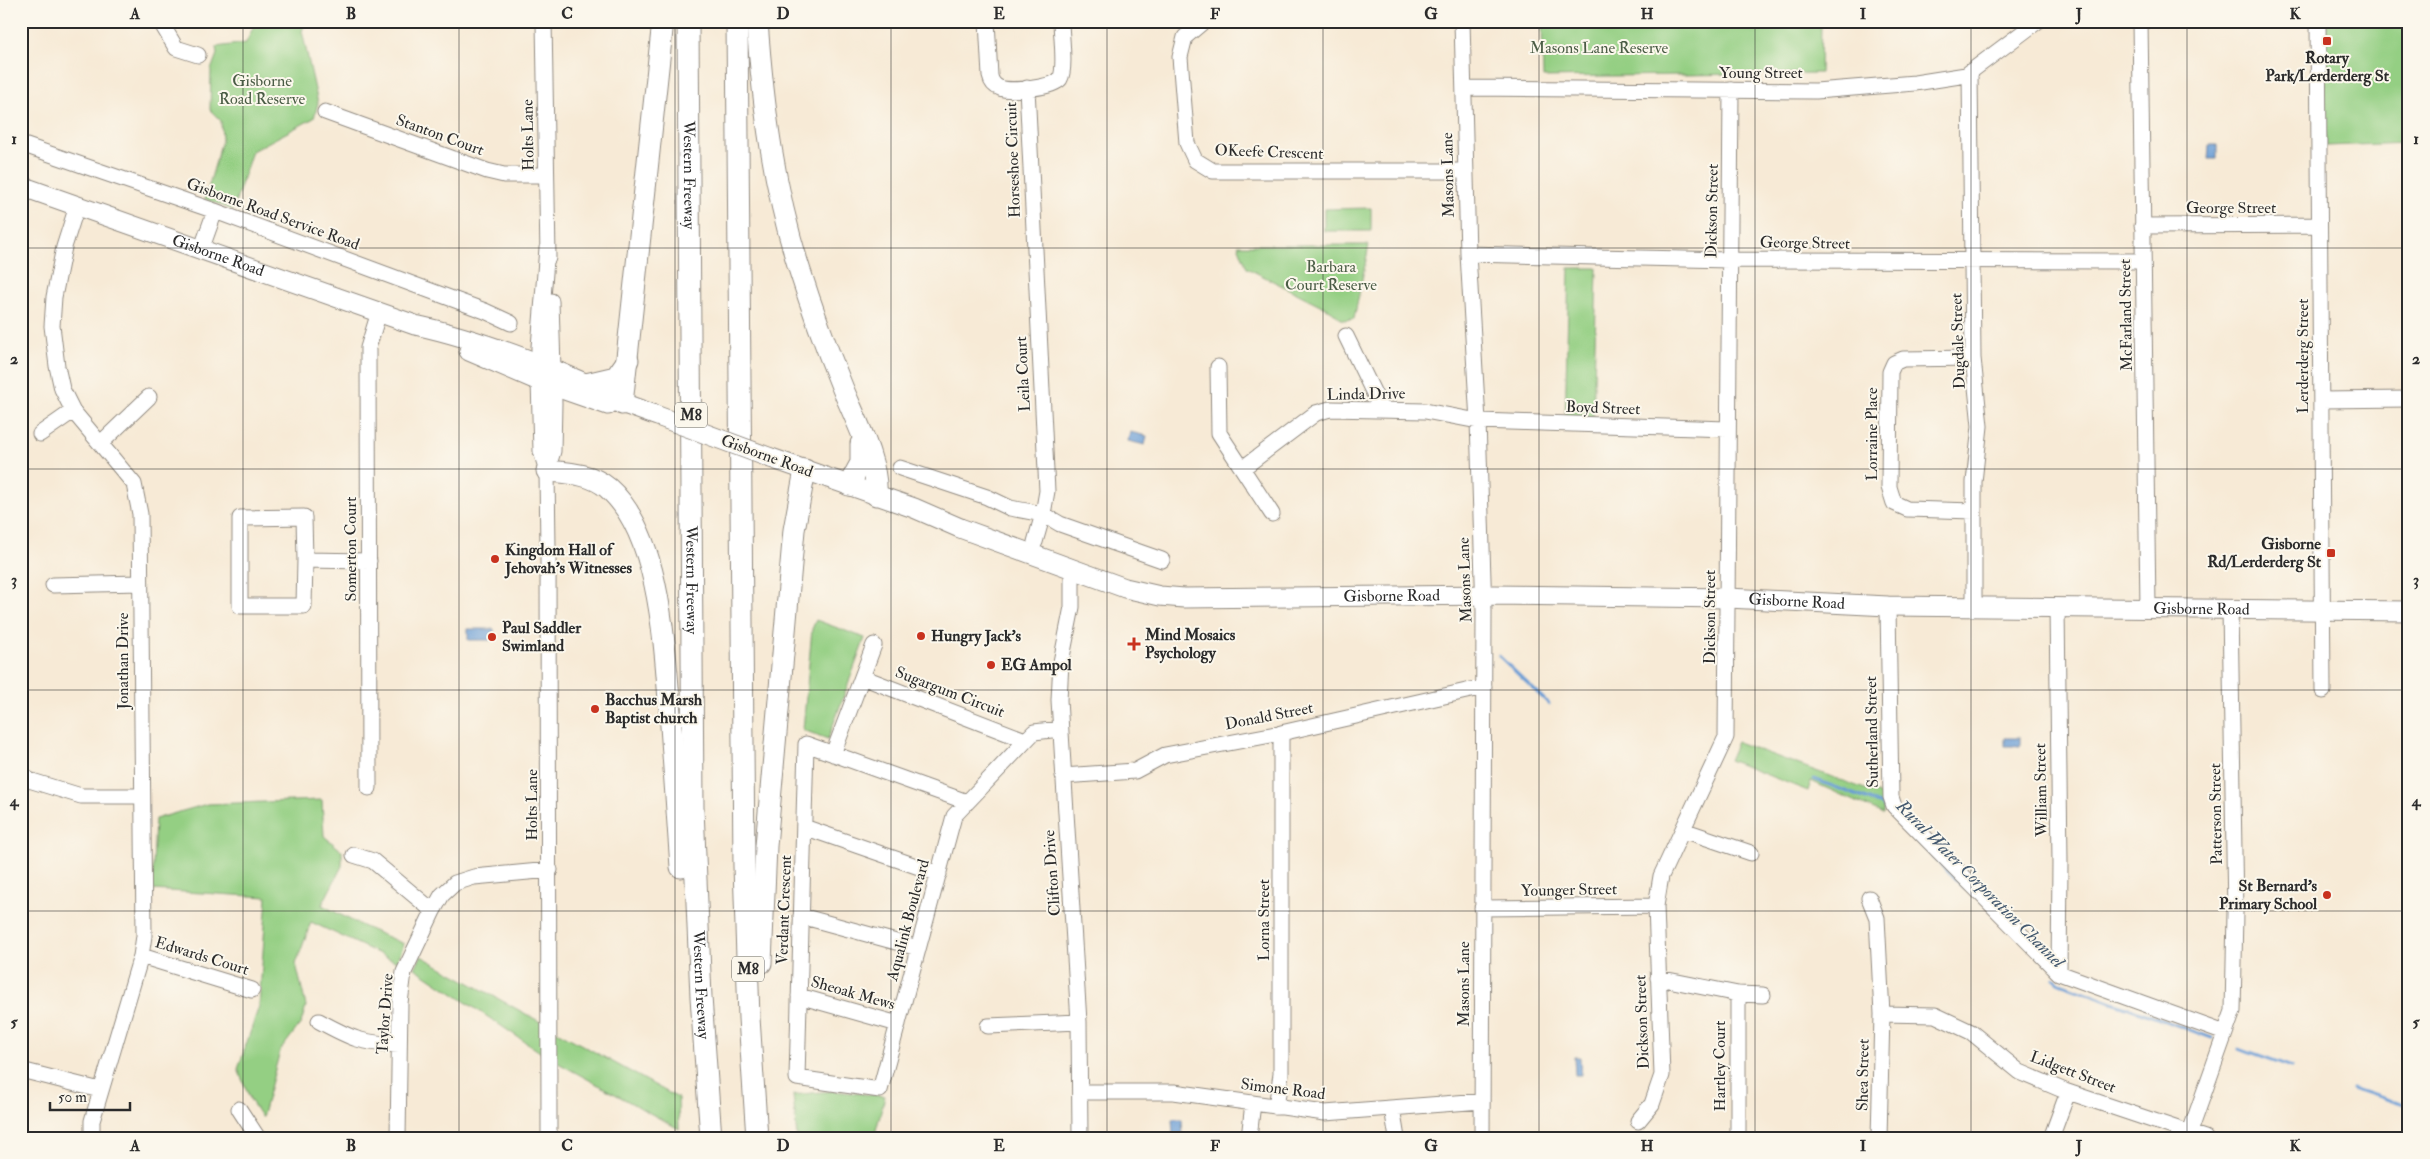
<svg xmlns="http://www.w3.org/2000/svg" width="2430" height="1159" font-family="'IM FELL Double Pica',serif">
	<rect width="100%" height="100%" fill="#fbf7ec"/>
	<filter id="ink" filterUnits="userSpaceOnUse"><feTurbulence type="fractalNoise" baseFrequency=".02" numOctaves="2"/><feDisplacementMap in="SourceGraphic" scale="10" xChannelSelector="R" yChannelSelector="G"/><feConvolveMatrix kernelMatrix="1 2 1 2 8 2 1 2 1" color-interpolation-filters="sRGB"/></filter>
	<filter id="wash" filterUnits="userSpaceOnUse"><feTurbulence type="fractalNoise" baseFrequency=".0096" numOctaves="4" result="noise"/><feDisplacementMap in="SourceGraphic" scale="20" xChannelSelector="R" yChannelSelector="G"/><feGaussianBlur stdDeviation="1.12" result="paint"/><feColorMatrix in="noise" values="0 0 0 0 0 0 0 0 0 0 0 0 0 0 0 0 0 1.4 0 .05"/><feComposite in="paint" operator="in"/></filter>
	<g filter="url(#wash)">
		<rect width="100%" height="100%" fill="#f7ead6"/>
		<path fill="#94cf83" stroke="#607d57" d="M256,21h50l-4,10 16,72 -4,15 -62,33 -19,59 -28,-11 17,-59 -1,-19 -11,-11 1,-40 6,-16 -1,-7 30,-4z
			M1542,21h279l-1,52 -277,4z
			M2322,21h87v177l-1,-55 -82,3z
			M1371,208v23h-47v-22z
			M1238,245h131l-15,74 -12,1 -10,-9 -85,-43z
			M1569,268h28l-4,155h-28z
			M816,620l49,18 -37,101 -25,-9 9,-101z
			M1737,742l147,54 -1,18 -72,-33 -3,10 -79,-31z
			M322,800l2,36 18,15v15l-20,39 40,21 42,18 -7,18 -86,-40 -15,42 10,42 -5,17 -21,28 -18,67 -11,-17 -13,-32 21,-63 8,-109 -115,-7 3,-71 52,-15z
			M421,956l257,142 1,31 -130,-71 -134,-90z
			M832,1091l53,5 -11,42h-77l-4,-43z"/>
		<path fill="#6a9dd5" stroke="#4a6480" d="M2209,145h8v14h-9z
			M1130,432l17,4 -2,9 -17,-4z
			M468,629h26v11h-26z
			M2005,738h15v8h-15z
			M1574,1057h6l1,18h-6z
			M1172,1119h10l1,18h-10z"/>
		<g fill="none" stroke-linecap="round" stroke-linejoin="round">
			<path stroke="#6a9dd5" stroke-width="3" d="M1499,656l50,48
				M1814,779l68,26 83,84
				M2054,978l6,5 152,55
				M2239,1048l53,19
				M2352,1088l57,19"/>
		</g>
	</g>
	<g filter="url(#ink)">
		<g fill="none" stroke-linecap="round" stroke-linejoin="round">
			<defs>
				<path id="minor" d="M160,21l16,27 22,7
					M544,21l4,237
					M987,21l3,55c1,5 4,10 10,12 10,4 53,0 60,-9 6,-10 1,-45 1,-58
					M1204,21l-19,16 -5,20 7,86 8,17 18,11h252
					M1462,21l6,233 10,167 6,190 -2,527
					M2140,21l8,587
					M2318,21l5,670
					M1970,73l3,285 7,68 -6,56v124
					M1027,88l20,403 -4,23 -8,28
					M1464,88l352,3 99,-8 51,-8 72,-54
					M325,112l162,59 17,4h42
					M21,144l194,67 270,100 26,12
					M77,206l-13,41 -10,50 -2,29 5,40 5,23 11,22 61,73 6,30 4,422 -3,20 -49,165v17
					M2142,226l177,-1
					M547,248l-8,99v34l2,70 6,20 1,78 1,589
					M201,250l14,-39
					M1468,254l261,6 413,1
					M1346,336l36,74
					M1973,358l-70,1 -9,4 -4,9 -1,115 5,16 13,6 67,2
					M1218,367l1,66 53,81
					M2321,400l88,-1
					M40,434l33,-23
					M101,443l48,-46
					M900,468l87,29 23,11 33,6 17,10 102,36
					M1243,468l73,-55 14,-4 95,2 53,10 249,8
					M547,471l6,-20 1,-48 -3,-102
					M305,560l-1,46h-64v-88l64,-1 1,43 64,1
					M1072,568v39l-11,55 -2,38 20,322 1,116
					M53,585l87,-2
					M1888,606l3,191 3,9 165,167 166,60
					M2057,607l3,256 -1,110
					M862,677l12,-32
					M833,754l29,-77 163,63
					M21,774l8,6 52,16h60
					M1063,776l72,-5 30,-16 116,-22 203,-46
					M369,788l-1,-440 11,-36
					M967,802l-161,-58 -9,334 83,12 74,-274 80,-84 26,-3
					M804,827l135,47
					M1683,830l68,23
					M354,855l19,6 60,50
					M1869,898l8,20 5,96 -3,124
					M1482,908l174,-2
					M801,916l117,32
					M141,956l111,34
					M1658,978l80,16 25,1
					M799,996l99,28
					M1882,1014l53,1 36,17 49,40 45,19 140,47
					M319,1021c33,18 42,22 80,24
					M988,1026l91,-4
					M21,1070l79,20
					M1081,1092h93l151,21 157,-12
					M1276,1107l5,-33v-341
					M1392,1108l5,30
					M239,1109l19,29
					M1638,1121l14,-17 10,-29 -6,-169 5,-30 65,-139 5,-647
					M2190,1132l43,-121 2,-98 -5,-304
					M398,1138l2,-135 4,-31 29,-61 9,-16 13,-12 19,-6 76,-7
					M1249,1138l4,-35
					M1738,1138v-144
					M2051,1138l17,-46"/>
				<g id="major">
					<path id="s1" d="M21,186l394,139c47,10 92,26 137,44 20,8 40,18 61,25l6,8 36,13"/>
					<path d="M469,351l70,30 69,24"/>
					<path id="s2" d="M771,458l143,50 46,20 165,60 35,8 24,2 310,-3 234,3 160,8 521,5"/>
				</g>
				<g id="highway">
					<path id="s3" d="M688,21l5,788 8,188 10,141"/>
					<path d="M737,21l7,845 5,152 8,120"/>
					<path d="M757,21c6,85 17,169 43,250 12,38 26,76 41,113 12,31 38,78 35,111"/>
					<path d="M586,384l30,-7 12,-17"/>
					<path d="M622,404l41,-383"/>
					<path d="M547,471c21,2 43,2 61,17 55,48 57,170 63,238 3,47 7,94 10,141"/>
					<path d="M849,485l12,-22v-19"/>
					<path d="M761,963l5,-117 28,-316 11,-60"/>
				</g>
			</defs>
			<use href="#minor" stroke="#918a80" stroke-width="17"/>
			<use href="#major" stroke="#918a80" stroke-width="21"/>
			<use href="#highway" stroke="#918a80" stroke-width="23"/>
			<use href="#minor" stroke="#fff" stroke-width="15"/>
			<use href="#major" stroke="#fff" stroke-width="19"/>
			<use href="#highway" stroke="#fff" stroke-width="21"/>
			<defs>
				<path id="major-bridge" d="M655,415l116,43"/>
			</defs>
			<use href="#major-bridge" stroke="#918a80" stroke-width="21" stroke-linecap="butt"/>
			<use href="#major-bridge" stroke="#fff" stroke-width="19"/>
		</g>
	</g>
	<path fill="none" stroke="#2b2b2b" stroke-width="1" stroke-opacity="0.55" d="M243,21v1117M459,21v1117M675,21v1117M891,21v1117M1107,21v1117M1323,21v1117M1539,21v1117M1755,21v1117M1971,21v1117M2187,21v1117M21,248h2388M21,469h2388M21,690h2388M21,911h2388"/>
	<g fill="#c8321e" stroke="#fbf7ec" stroke-width="2">
		<rect x="2322" y="36" width="10" height="10" rx="2.5"/>
		<rect x="2326" y="548" width="10" height="10" rx="2.5"/>
		<circle cx="495" cy="559" r="5"/>
		<circle cx="921" cy="636" r="5"/>
		<circle cx="492" cy="637" r="5"/>
		<path d="M1131.5 636.5h5v5h5v5h-5v5h-5v-5h-5v-5h5z"/>
		<circle cx="991" cy="665" r="5"/>
		<circle cx="595" cy="709" r="5"/>
		<circle cx="2327" cy="895" r="5"/>
	</g>
	<g text-anchor="middle" dominant-baseline="central" stroke-width="4" stroke-linejoin="round" paint-order="stroke">
		<g fill="#fbf7ec" stroke="#696865" stroke-width="1">
			<rect x="675" y="402.5" width="32" height="25" rx="4"/>
			<rect x="732" y="956.5" width="32" height="25" rx="4"/>
		</g>
		<g font-size="15" font-weight="bold" fill="#2b2b2b">
			<text x="691" y="415">M8</text>
			<text x="748" y="969">M8</text>
		</g>
		<g font-size="16" fill="#4a5c45" stroke="#fbf7ec">
			<text x="1599" y="48">Masons Lane Reserve</text>
			<text x="262" y="81">Gisborne<tspan x="262" dy="18">Road Reserve</tspan></text>
			<text x="1331" y="267">Barbara<tspan x="1331" dy="18">Court Reserve</tspan></text>
		</g>
		<g font-size="16" font-weight="bold" fill="#2b2b2b" stroke="#fbf7ec" text-anchor="start">
			<text x="2327" y="58" text-anchor="middle">Rotary<tspan x="2327" dy="18">Park/Lerderderg St</tspan></text>
			<text x="2321" y="544" text-anchor="end">Gisborne<tspan x="2321" dy="18">Rd/Lerderderg St</tspan></text>
			<text x="505" y="550">Kingdom Hall of<tspan x="505" dy="18">Jehovah's Witnesses</tspan></text>
			<text x="502" y="628">Paul Saddler<tspan x="502" dy="18">Swimland</tspan></text>
			<text x="1145" y="635">Mind Mosaics<tspan x="1145" dy="18">Psychology</tspan></text>
			<text x="931" y="636">Hungry Jack's</text>
			<text x="1001" y="665">EG Ampol</text>
			<text x="605" y="700">Bacchus Marsh<tspan x="605" dy="18">Baptist church</tspan></text>
			<text x="2317" y="886" text-anchor="end">St Bernard's<tspan x="2317" dy="18">Primary School</tspan></text>
		</g>
		<g font-size="16" fill="#2b2b2b" stroke="#fbf7ec">
			<text x="1761" y="73">Young Street</text>
			<text transform="translate(440 135) rotate(20)">Stanton Court</text>
			<text transform="translate(528 135) rotate(-91)">Holts Lane</text>
			<text transform="translate(1269 152) rotate(2)">OKeefe Crescent</text>
			<text transform="translate(1013 160) rotate(-92)">Horseshoe Circuit</text>
			<text stroke="none"><textPath href="#s3" startOffset="154">Western Freeway</textPath></text>
			<text transform="translate(1448 175) rotate(-91)">Masons Lane</text>
			<text x="2231" y="208">George Street</text>
			<text transform="translate(1712 211) rotate(-89)">Dickson Street</text>
			<text transform="translate(273 214) rotate(20)">Gisborne Road Service Road</text>
			<text transform="translate(1805 243) rotate(1)">George Street</text>
			<text stroke="none"><textPath href="#s1" startOffset="209">Gisborne Road</textPath></text>
			<text transform="translate(2126 315) rotate(-91)">McFarland Street</text>
			<text transform="translate(1958 341) rotate(-92)">Dugdale Street</text>
			<text transform="translate(2303 356) rotate(-90)">Lerderderg Street</text>
			<text transform="translate(1023 374) rotate(-93)">Leila Court</text>
			<text transform="translate(1366 394) rotate(-1)">Linda Drive</text>
			<text transform="translate(1603 408) rotate(2)">Boyd Street</text>
			<text transform="translate(1872 434) rotate(-90)">Lorraine Place</text>
			<text transform="translate(767 456) rotate(20)">Gisborne Road</text>
			<text transform="translate(351 549) rotate(-90)">Somerton Court</text>
			<text stroke="none"><textPath href="#s3" startOffset="559">Western Freeway</textPath></text>
			<text transform="translate(1465 580) rotate(-92)">Masons Lane</text>
			<text stroke="none"><textPath href="#s2" startOffset="645">Gisborne Road</textPath></text>
			<text stroke="none"><textPath href="#s2" startOffset="1050">Gisborne Road</textPath></text>
			<text stroke="none"><textPath href="#s2" startOffset="1455">Gisborne Road</textPath></text>
			<text transform="translate(1710 617) rotate(-90)">Dickson Street</text>
			<text transform="translate(123 661) rotate(-90)">Jonathan Drive</text>
			<text transform="translate(950 692) rotate(21)">Sugargum Circuit</text>
			<text transform="translate(1269 716) rotate(-11)">Donald Street</text>
			<text transform="translate(1872 732) rotate(-91)">Sutherland Street</text>
			<text transform="translate(2041 790) rotate(-91)">William Street</text>
			<text transform="translate(532 805) rotate(-90)">Holts Lane</text>
			<text transform="translate(2216 814) rotate(-91)">Patterson Street</text>
			<text transform="translate(1052 873) rotate(-94)">Clifton Drive</text>
			<text transform="translate(1569 890) rotate(-1)">Younger Street</text>
			<text transform="translate(784 910) rotate(-88)">Verdant Crescent</text>
			<text transform="translate(908 920) rotate(-75)">Aqualink Boulevard</text>
			<text transform="translate(1264 920) rotate(-90)">Lorna Street</text>
			<text transform="translate(202 956) rotate(17)">Edwards Court</text>
			<text transform="translate(1464 984) rotate(-90)">Masons Lane</text>
			<text stroke="none"><textPath href="#s3" startOffset="964">Western Freeway</textPath></text>
			<text transform="translate(853 993) rotate(16)">Sheoak Mews</text>
			<text transform="translate(385 1014) rotate(-86)">Taylor Drive</text>
			<text transform="translate(1642 1022) rotate(-92)">Dickson Street</text>
			<text transform="translate(1720 1066) rotate(-90)">Hartley Court</text>
			<text transform="translate(2073 1072) rotate(21)">Lidgett Street</text>
			<text transform="translate(1863 1075) rotate(-89)">Shea Street</text>
			<text transform="translate(1283 1089) rotate(7)">Simone Road</text>
		</g>
		<g font-size="18" font-style="italic" fill="#44596f" stroke="#fbf7ec">
			<text transform="translate(1980 884) rotate(45)">Rural Water Corporation Channel</text>
		</g>
	</g>
	<rect width="2430" height="1159" fill="none" stroke="#fbf7ec" stroke-width="55"/>
	<path d="M50 1102v8h80v-8" fill="none" stroke="#2b2b2b" stroke-width="2.5"/>
	<text x="58" y="1102" font-size="15" fill="#2b2b2b" stroke="#fbf7ec" stroke-width="4" paint-order="stroke">50 m</text>
	<rect x="28" y="28" width="2374" height="1104" fill="none" stroke="#2b2b2b" stroke-width="2"/>
	<g font-size="16" text-anchor="middle" font-weight="bold" fill="#2b2b2b">
		<text x="135" y="19">A</text>
		<text x="351" y="19">B</text>
		<text x="567" y="19">C</text>
		<text x="783" y="19">D</text>
		<text x="999" y="19">E</text>
		<text x="1215" y="19">F</text>
		<text x="1431" y="19">G</text>
		<text x="1647" y="19">H</text>
		<text x="1863" y="19">I</text>
		<text x="2079" y="19">J</text>
		<text x="2295" y="19">K</text>
		<text x="14" y="144">1</text>
		<text x="2416" y="144">1</text>
		<text x="14" y="364">2</text>
		<text x="2416" y="364">2</text>
		<text x="14" y="585">3</text>
		<text x="2416" y="585">3</text>
		<text x="14" y="806">4</text>
		<text x="2416" y="806">4</text>
		<text x="14" y="1027">5</text>
		<text x="2416" y="1027">5</text>
		<text x="135" y="1151">A</text>
		<text x="351" y="1151">B</text>
		<text x="567" y="1151">C</text>
		<text x="783" y="1151">D</text>
		<text x="999" y="1151">E</text>
		<text x="1215" y="1151">F</text>
		<text x="1431" y="1151">G</text>
		<text x="1647" y="1151">H</text>
		<text x="1863" y="1151">I</text>
		<text x="2079" y="1151">J</text>
		<text x="2295" y="1151">K</text>
	</g>
</svg>
